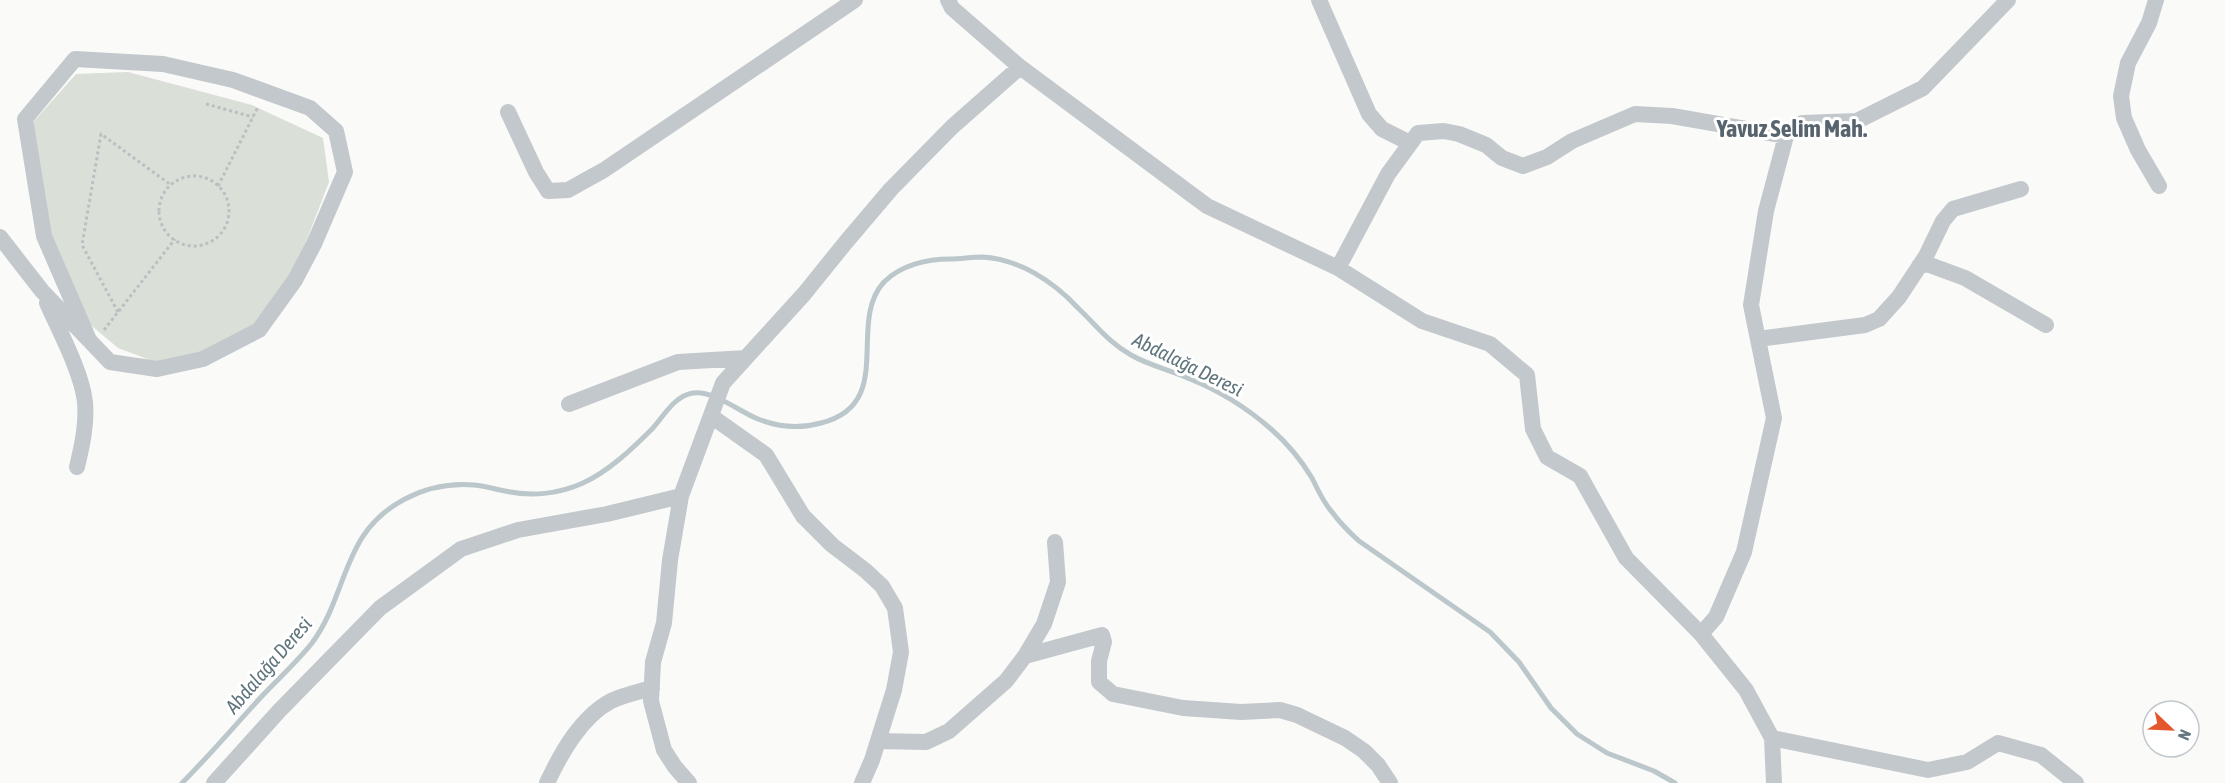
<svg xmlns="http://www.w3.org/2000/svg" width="2225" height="783" font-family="'Asap Condensed',sans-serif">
	<rect width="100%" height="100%" fill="#fafaf8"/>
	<path fill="#dadfd7" d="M128,72l124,33 71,33 6,44 -35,91 -57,73 -66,22 -53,-20 -38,-32 -29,-79 -23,-109 48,-54z"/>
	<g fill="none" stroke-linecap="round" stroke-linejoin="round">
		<path stroke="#bbc7cb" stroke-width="5" d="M182,783c28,-28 54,-59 81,-88 16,-17 34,-33 49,-52 37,-50 29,-111 93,-144 21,-11 46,-16 69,-14 11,1 21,4 31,6 26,6 54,3 78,-8 26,-12 49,-34 69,-54 12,-13 22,-33 41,-36 20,-3 47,19 65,26 20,8 42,10 63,4 76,-19 25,-100 63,-141 17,-17 43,-23 66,-23 11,0 21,-2 32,-2 37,2 71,24 96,51 18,17 31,35 53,47 19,11 40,15 59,24 30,12 57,29 81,50 16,14 30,31 41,49 6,12 11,24 20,34 8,11 17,20 27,29l131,91 29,30 32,46 26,26 30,19 47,18 21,12"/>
		<path stroke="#bbbfc2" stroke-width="3" stroke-dasharray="3 3" stroke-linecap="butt" d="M206,104l47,13
			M159 211a35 35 0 1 1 70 0a35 35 0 1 1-70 0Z
			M218,186l40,-79
			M118,312l-36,-67 19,-111 70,51
			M104,330l71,-91"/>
		<path stroke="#c3c8cc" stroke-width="16" d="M948,0l4,8 68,59 187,139 131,62 84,53 68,23 37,31 6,54 14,28 33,19 46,82 75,76 45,56 26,48 2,45
			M1319,0l50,114 13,15 28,14
			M2156,0l-7,23 -21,40 -7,33 3,22 14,32 21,36
			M508,112l28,60 12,19 20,-1 36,-20 251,-170
			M0,237l42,54 68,71 47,7 46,-10 56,-29 36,-50 19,-36 31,-72 -9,-41 -26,-23 -77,-28 -70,-16 -88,-5 -50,60 19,117 45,104
			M1919,266l8,-2 38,14 81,47
			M1338,268l50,-94 30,-41 26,-2 15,3 27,11 16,13 21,8 24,-9 25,-16 63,-27 37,2 114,20
			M47,303c12,27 35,70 38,99 2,22 -3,44 -8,65
			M1758,339l107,-14 14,-6 20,-22 27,-41 17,-35 10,-12 68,-20
			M569,404l109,-42 68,-4
			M711,416l55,39 37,61 29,29 34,26 16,15 13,22 6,44 -7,38 -22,70 -10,23
			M1701,634l15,-17 28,-65 30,-134 -23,-113 15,-94 20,-75 16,-13 55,-2 66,-33 85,-88
			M1025,656l77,-21 2,7 -5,19v21l14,12 70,14 58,4 39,-2 17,5 48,23 19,13 14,14 12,18
			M1772,738l156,32 39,-8 31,-19 43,12 35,28
			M878,741l48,1 23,-11 57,-50 19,-25 19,-32 14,-42 -3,-40
			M214,783l65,-72 101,-103 81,-59 57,-19 89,-16 74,-18
			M547,783c14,-30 34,-66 64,-82 12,-6 28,-9 41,-13
			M689,783l-14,-16 -11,-17 -13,-49 2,-39 11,-39 6,-63 11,-64 42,-113 81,-89 42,-52 45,-53 61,-62 68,-60"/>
	</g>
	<g text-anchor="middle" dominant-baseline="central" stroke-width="6" stroke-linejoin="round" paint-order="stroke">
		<g font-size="20" font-style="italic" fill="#60757c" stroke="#fff">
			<text transform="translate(1188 364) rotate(26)">Abdalağa Deresi</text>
			<text transform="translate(268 665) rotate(-49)">Abdalağa Deresi</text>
		</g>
		<g font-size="24" font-weight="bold" fill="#57646e" stroke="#fff">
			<text x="1792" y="128">Yavuz Selim Mah.</text>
		</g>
	</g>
	<g transform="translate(2171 729) rotate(113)"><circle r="28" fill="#ffffff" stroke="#c1c8cd" stroke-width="1.5"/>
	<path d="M0-4.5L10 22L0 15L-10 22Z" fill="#e4572e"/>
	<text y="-9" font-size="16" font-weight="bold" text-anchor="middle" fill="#657683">N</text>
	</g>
</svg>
